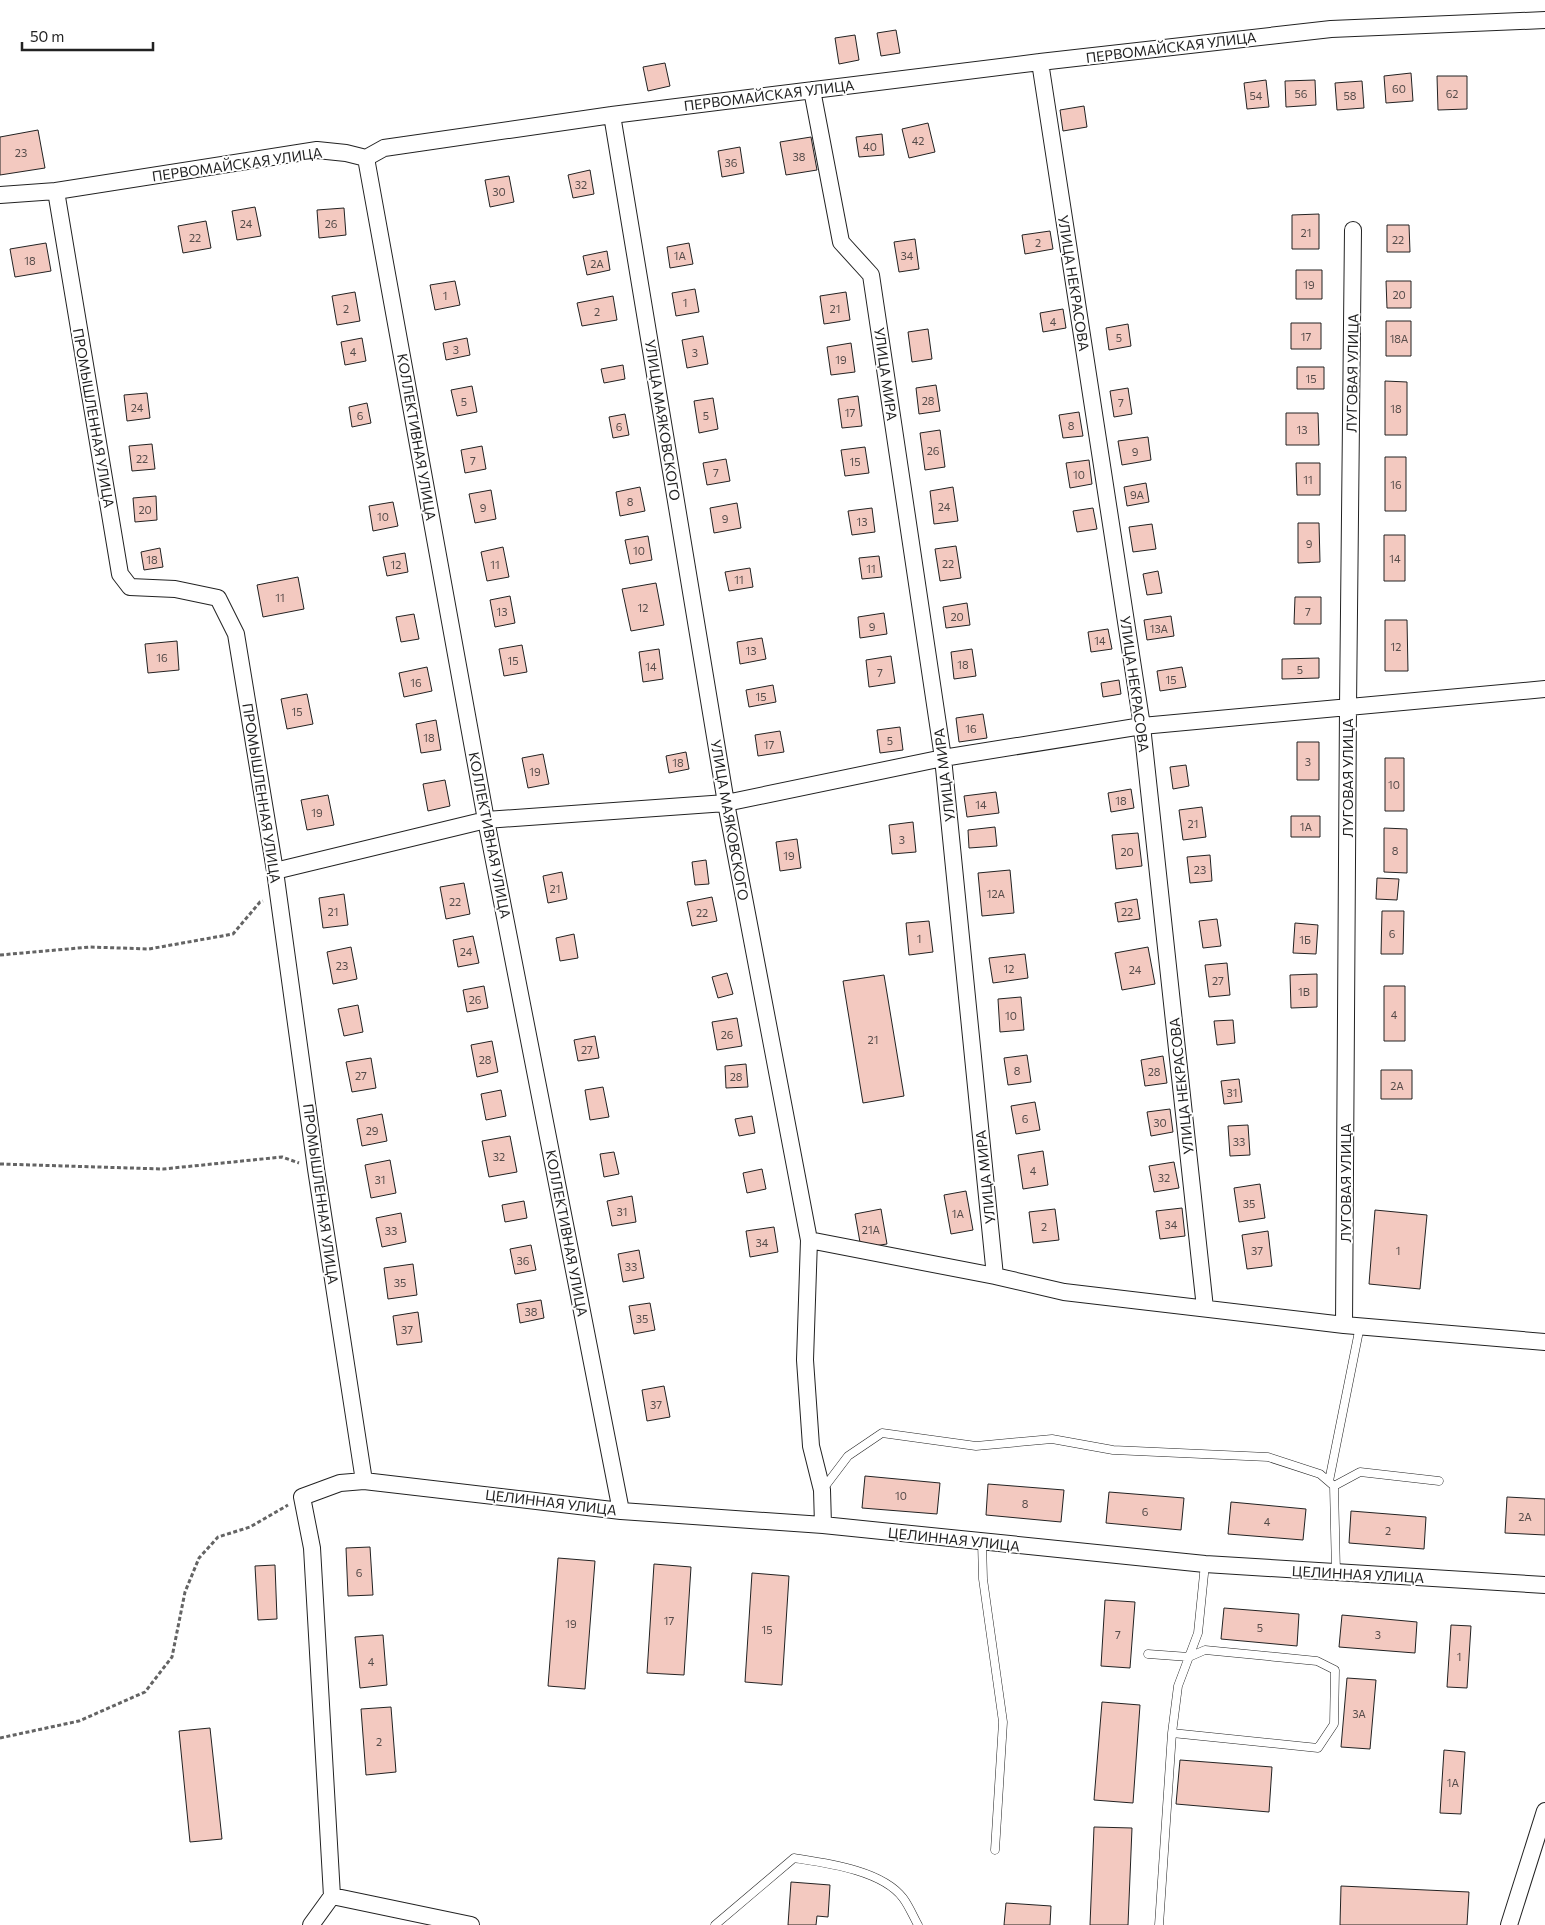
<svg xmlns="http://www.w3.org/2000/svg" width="1545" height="1925" font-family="Commissioner,sans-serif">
	<rect width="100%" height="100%" fill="#fff"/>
	<path fill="#f3c9c0" stroke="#222" d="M896,30l4,23 -19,3 -4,-23z
		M855,35l4,25 -20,4 -4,-26z
		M665,63l5,23 -22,5 -5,-24z
		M1411,73l2,28 -27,2 -2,-27z
		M1437,76h30v33l-29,1z
		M1266,80l3,27 -22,2 -3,-26z
		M1315,80l1,25 -30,2 -1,-26z
		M1362,81l2,27 -27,2 -2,-27z
		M1084,106l3,21 -24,4 -3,-21z
		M928,123l7,29 -26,6 -7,-29z
		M38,130l7,38 -45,7v-38z
		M882,134l2,21 -25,2 -3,-20z
		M811,137l6,33 -31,5 -6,-33z
		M740,147l4,26 -22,4 -4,-26z
		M590,170l4,24 -21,4 -5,-23z
		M509,176l5,26 -24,5 -5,-27z
		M255,207l6,29 -24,4 -5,-29z
		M344,208l2,27 -27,3 -2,-28z
		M1319,214v35h-27v-34z
		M206,221l5,27 -28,5 -5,-27z
		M1387,225h22l1,27h-23z
		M1050,231l3,18 -28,5 -3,-19z
		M915,239l4,30 -20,3 -5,-30z
		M46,243l5,28 -36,6 -5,-28z
		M689,243l4,21 -23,4 -3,-21z
		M607,251l3,19 -23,5 -4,-19z
		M1296,270h26v29h-26z
		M455,281l5,24 -25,5 -5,-25z
		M1386,281h25v27h-24z
		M695,289l4,23 -23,4 -4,-23z
		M355,292l5,29 -23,4 -5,-29z
		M846,292l4,28 -26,4 -4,-28z
		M613,296l4,24 -35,6 -5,-23z
		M1063,309l3,19 -23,4 -3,-19z
		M1386,321h25v35h-25z
		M1291,323h30v26h-30z
		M1128,324l3,22 -22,4 -3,-22z
		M928,329l4,30 -20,3 -4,-30z
		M703,336l5,28 -21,4 -5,-28z
		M362,338l4,23 -21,4 -4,-23z
		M467,338l3,17 -24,5 -3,-17z
		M851,343l4,29 -24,3 -4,-28z
		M623,365l2,14 -21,4 -3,-14z
		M1297,367h27v22h-27z
		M1385,381l22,1v53h-22z
		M936,385l4,26 -21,3 -3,-26z
		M472,386l5,26 -20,4 -6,-26z
		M1128,388l4,26 -18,3 -4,-26z
		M147,393l3,25 -23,3 -3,-26z
		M858,396l4,30 -20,2 -4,-29z
		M713,398l5,31 -19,4 -5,-32z
		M367,403l4,20 -19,4 -3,-20z
		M1079,412l4,24 -20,2 -4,-23z
		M1286,413h32l1,32h-33z
		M625,414l4,21 -16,3 -4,-21z
		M940,430l5,37 -20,3 -5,-37z
		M1148,437l3,23 -29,5 -4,-24z
		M152,444l3,25 -23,2 -3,-25z
		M482,446l4,23 -21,4 -4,-23z
		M865,447l4,26 -24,3 -4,-26z
		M1385,457h21v54h-21z
		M726,459l4,22 -23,4 -4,-22z
		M1089,460l3,24 -22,4 -4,-25z
		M1296,463h24v32h-23z
		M1146,483l3,19 -22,4 -3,-19z
		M640,487l5,24 -25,5 -4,-24z
		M953,487l5,34 -24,3 -4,-33z
		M491,490l5,29 -21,4 -6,-29z
		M156,496l1,24 -22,2 -2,-24z
		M393,502l5,24 -25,5 -4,-25z
		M737,503l4,25 -27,5 -4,-25z
		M872,508l3,24 -23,3 -4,-24z
		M1093,508l4,21 -20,3 -4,-21z
		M1298,523h21l1,39 -22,1z
		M1152,524l4,25 -23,3 -4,-25z
		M1384,535h21v46h-21z
		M648,536l4,24 -22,4 -5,-24z
		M956,546l5,32 -21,3 -5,-32z
		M503,547l6,30 -22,4 -6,-29z
		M160,548l3,19 -19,3 -3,-18z
		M405,553l3,19 -21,4 -4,-19z
		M879,556l3,21 -20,2 -3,-21z
		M750,568l3,19 -24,4 -4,-19z
		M1158,571l4,22 -15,2 -4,-21z
		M298,577l6,32 -41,8 -6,-32z
		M656,583l8,42 -33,6 -9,-42z
		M510,596l5,27 -20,4 -5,-27z
		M1295,597h26v27h-27z
		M967,603l3,22 -24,3 -3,-21z
		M884,613l3,21 -27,4 -2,-21z
		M414,614l5,25 -18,3 -5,-25z
		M1171,616l3,20 -27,4 -3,-20z
		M1385,620h22l1,51h-23z
		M1108,629l4,20 -21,3 -3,-20z
		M762,638l4,21 -26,5 -3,-22z
		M177,641l2,29 -31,3 -3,-29z
		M522,645l5,27 -23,4 -5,-27z
		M659,649l4,30 -20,3 -4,-30z
		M972,649l4,27 -22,3 -3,-27z
		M891,656l4,27 -26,4 -3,-27z
		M1319,658v20l-37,1v-20z
		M427,667l5,24 -28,6 -5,-24z
		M1182,667l4,20 -26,4 -3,-20z
		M1119,680l2,14 -18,3 -2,-14z
		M773,685l3,17 -27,5 -3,-17z
		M307,694l6,30 -26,5 -6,-30z
		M983,714l4,24 -28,4 -3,-24z
		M436,720l5,30 -20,3 -5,-29z
		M900,727l3,23 -23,3 -3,-23z
		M780,731l4,21 -26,4 -3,-21z
		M1297,742h22v38h-22z
		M686,752l3,17 -20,4 -3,-17z
		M543,754l6,30 -21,4 -6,-30z
		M1385,758h19v53h-19z
		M1186,765l3,21 -16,3 -3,-22z
		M445,780l5,26 -22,5 -5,-27z
		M1131,789l3,19 -23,4 -3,-19z
		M996,792l3,21 -32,4 -3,-21z
		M328,795l6,30 -27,5 -6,-30z
		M1202,807l4,30 -23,3 -4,-30z
		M1291,816h29v21h-29z
		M913,822l3,30 -24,2 -3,-29z
		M995,827l2,19 -28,2 -1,-18z
		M1384,828l23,1v44l-23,-1z
		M1138,833l4,33 -26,3 -4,-34z
		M797,839l4,29 -21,3 -4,-29z
		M1210,855l2,26 -22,2 -3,-26z
		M706,860l3,24 -14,1 -3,-23z
		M1010,870l4,43 -32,3 -4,-43z
		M562,872l5,27 -19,4 -5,-27z
		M1377,878l22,1 -2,21 -21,-1z
		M464,883l6,31 -24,5 -6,-32z
		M344,894l4,31 -25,3 -4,-30z
		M712,897l5,24 -25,5 -5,-24z
		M1137,899l3,20 -22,3 -3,-19z
		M1382,911h22l-1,43h-22z
		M1217,919l4,27 -18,2 -4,-27z
		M929,921l4,31 -24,3 -3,-32z
		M1295,923l23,2 -2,29 -23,-1z
		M574,934l4,24 -18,3 -4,-23z
		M473,936l6,27 -21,4 -5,-27z
		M351,947l6,32 -24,5 -6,-32z
		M1148,947l7,37 -33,6 -7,-37z
		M1025,954l3,24 -35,5 -4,-25z
		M1227,963l3,32 -21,2 -4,-32z
		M727,973l6,21 -15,4 -6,-21z
		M1317,974v33l-26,1 -1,-33z
		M884,975l20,121 -41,7 -20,-122z
		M484,986l4,22 -21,4 -4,-22z
		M1384,986h21v55h-21z
		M1021,997l3,33 -24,2 -2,-33z
		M358,1005l5,27 -19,4 -6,-27z
		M737,1018l5,28 -25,4 -5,-28z
		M1233,1020l2,23 -18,2 -3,-24z
		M595,1036l4,22 -21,3 -4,-21z
		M492,1041l6,31 -21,5 -6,-32z
		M1027,1055l4,27 -23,3 -4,-27z
		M1163,1056l4,27 -22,3 -4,-26z
		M371,1058l5,30 -24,4 -6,-30z
		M746,1064l2,23 -22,1 -1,-22z
		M1381,1070h31v29h-31z
		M1239,1079l3,23 -18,2 -3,-23z
		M603,1087l6,30 -19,3 -5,-30z
		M501,1090l5,26 -20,4 -5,-26z
		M1035,1102l5,28 -24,4 -5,-28z
		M1170,1109l3,23 -22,4 -4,-24z
		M382,1114l5,27 -25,5 -5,-27z
		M752,1116l3,17 -16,3 -4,-17z
		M1248,1125l2,30 -20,1 -2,-30z
		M510,1136l7,36 -28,5 -7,-36z
		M1043,1151l5,34 -25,4 -5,-34z
		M614,1152l5,22 -15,3 -4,-23z
		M390,1160l6,33 -25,5 -6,-33z
		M1174,1162l5,26 -25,4 -5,-26z
		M762,1169l4,20 -19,4 -4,-20z
		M1260,1184l5,34 -26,4 -5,-34z
		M966,1191l7,39 -22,4 -7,-39z
		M632,1196l4,26 -24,4 -5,-25z
		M524,1201l3,17 -22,4 -3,-17z
		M1182,1208l3,28 -25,3 -4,-28z
		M881,1209l6,35 -26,4 -6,-34z
		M1055,1209l4,31 -26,3 -4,-31z
		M1375,1210l52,5 -7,74 -51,-5z
		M401,1213l5,29 -24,5 -6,-29z
		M774,1227l4,25 -28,5 -4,-26z
		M1268,1231l4,35 -25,3 -5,-34z
		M531,1245l5,25 -21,4 -5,-25z
		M639,1250l5,28 -21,4 -5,-28z
		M413,1264l4,31 -29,4 -4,-31z
		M541,1300l3,18 -24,5 -3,-19z
		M650,1303l5,27 -21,4 -5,-28z
		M418,1312l4,30 -25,3 -4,-29z
		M664,1386l6,31 -23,4 -5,-31z
		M865,1476l75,7 -3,31 -75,-6z
		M988,1484l76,6 -3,32 -75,-7z
		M1109,1492l75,6 -3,32 -75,-7z
		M1507,1497l38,2v36l-40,-2z
		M1231,1502l75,7 -3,31 -75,-6z
		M1351,1511l75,6 -2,32 -75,-6z
		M370,1547l3,48 -25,1 -2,-48z
		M558,1558l37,3 -10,128 -37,-3z
		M654,1564l37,3 -7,108 -37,-2z
		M275,1565l2,54 -19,1 -3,-54z
		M752,1573l37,3 -7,109 -37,-3z
		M1105,1600l30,2 -5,66 -29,-2z
		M1224,1608l75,6 -2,32 -76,-7z
		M1342,1615l75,7 -2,31 -76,-6z
		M1451,1625l20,1 -4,62 -20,-1z
		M383,1635l4,50 -27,3 -5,-51z
		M1347,1678l29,2 -6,69 -29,-2z
		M1102,1702l38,3 -7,98 -39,-3z
		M391,1707l5,65 -30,3 -5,-66z
		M210,1728l12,111 -32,3 -11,-111z
		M1444,1750l21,2 -4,62 -21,-1z
		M1180,1760l92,7 -3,45 -93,-8z
		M1094,1827l38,1 -4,97h-38z
		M791,1882l39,3 -2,32 -11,-1 -1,9h-28z
		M1341,1886l128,6 -2,33h-127z
		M1006,1903l45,3 -1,19h-46z"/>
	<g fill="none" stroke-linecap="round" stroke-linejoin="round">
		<defs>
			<path id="service" d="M1329,1481l31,-155
				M1334,1486l26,-14 79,9
				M823,1489l25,-33 34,-23 94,13 76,-7 61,11 155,7 52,17 14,12 2,86
				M982,1542l1,37 20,143 -8,128
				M1148,1654l41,3 16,-7 112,11 18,9 -1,54 -16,24 -146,-15
				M715,1925l79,-67c32,5 88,12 109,40 6,8 10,18 15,27
				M1159,1925l13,-192 6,-47 20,-53 7,-69"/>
			<path id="minor" d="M1040,62l102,664 63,582
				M812,90l29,152 30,33 72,483 52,518
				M612,115l114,688 83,437 -4,120 6,86 11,44 1,35
				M366,158l120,662 135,691
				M56,191l64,383 10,13 45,2 43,9 18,36 39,237 41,298 48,312
				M0,195l56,-4 261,-41 29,3 20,5 18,-10 228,-33 428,-53 291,-33 214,-9
				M275,871l211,-51 240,-17 217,-45 199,-32 403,-37
				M809,1240l186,36 69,16 280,33 201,17
				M1344,1325l4,-618 5,-477
				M332,1896l139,29
				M311,1925l21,-29 -20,-348 -10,-51 38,-14 24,-2 257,30 202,14 382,39 340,21
				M1509,1925l36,-114"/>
		</defs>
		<use href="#service" stroke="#222" stroke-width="9"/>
		<use href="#minor" stroke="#222" stroke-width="18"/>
		<path stroke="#646464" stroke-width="3" stroke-dasharray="4 2.5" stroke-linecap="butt" d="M0,955l90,-8 59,2 84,-15 27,-32 3,-1
			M0,1164l163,5 119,-12 17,6
			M0,1738l79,-17 66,-29 27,-35 13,-65 14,-34 19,-21 32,-10 38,-22"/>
		<use href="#service" stroke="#fff" stroke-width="8"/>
		<use href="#minor" stroke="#fff" stroke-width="16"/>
	</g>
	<g text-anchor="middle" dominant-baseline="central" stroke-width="4" stroke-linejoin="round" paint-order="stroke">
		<g font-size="11" fill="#564c4a">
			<text x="1399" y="88">60</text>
			<text x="1301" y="93">56</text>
			<text x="1452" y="93">62</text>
			<text x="1256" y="95">54</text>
			<text x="1350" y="95">58</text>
			<text x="918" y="140">42</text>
			<text x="870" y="146">40</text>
			<text x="21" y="152">23</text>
			<text x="799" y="156">38</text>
			<text x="731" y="162">36</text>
			<text x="581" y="184">32</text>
			<text x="499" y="191">30</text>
			<text x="246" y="223">24</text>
			<text x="331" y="223">26</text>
			<text x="1306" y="232">21</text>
			<text x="195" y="237">22</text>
			<text x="1398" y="239">22</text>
			<text x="1038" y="242">2</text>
			<text x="680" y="255">1А</text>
			<text x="907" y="255">34</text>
			<text x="30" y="260">18</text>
			<text x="597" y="263">2А</text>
			<text x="1309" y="284">19</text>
			<text x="1399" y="294">20</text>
			<text x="445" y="295">1</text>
			<text x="685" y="302">1</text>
			<text x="346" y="308">2</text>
			<text x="835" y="308">21</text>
			<text x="597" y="311">2</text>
			<text x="1053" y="321">4</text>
			<text x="1306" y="336">17</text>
			<text x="1119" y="337">5</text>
			<text x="1399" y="338">18А</text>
			<text x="456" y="349">3</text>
			<text x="353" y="351">4</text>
			<text x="695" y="352">3</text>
			<text x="841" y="359">19</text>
			<text x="1311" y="378">15</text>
			<text x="928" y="400">28</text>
			<text x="464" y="401">5</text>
			<text x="1121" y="402">7</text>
			<text x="137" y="407">24</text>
			<text x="1396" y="408">18</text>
			<text x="850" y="412">17</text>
			<text x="360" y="415">6</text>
			<text x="706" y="415">5</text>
			<text x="1071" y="425">8</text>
			<text x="619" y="426">6</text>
			<text x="1302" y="429">13</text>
			<text x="933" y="450">26</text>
			<text x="1135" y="451">9</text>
			<text x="142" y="458">22</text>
			<text x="473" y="460">7</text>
			<text x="855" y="461">15</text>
			<text x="716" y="472">7</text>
			<text x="1079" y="474">10</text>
			<text x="1308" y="479">11</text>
			<text x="1396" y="484">16</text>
			<text x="1137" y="494">9А</text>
			<text x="630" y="501">8</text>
			<text x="944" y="506">24</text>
			<text x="483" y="507">9</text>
			<text x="145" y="509">20</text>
			<text x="383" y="516">10</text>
			<text x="725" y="518">9</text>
			<text x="862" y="521">13</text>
			<text x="1309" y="543">9</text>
			<text x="639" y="550">10</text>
			<text x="1395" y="558">14</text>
			<text x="152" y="559">18</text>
			<text x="948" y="563">22</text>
			<text x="396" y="564">12</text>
			<text x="495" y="564">11</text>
			<text x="871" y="568">11</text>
			<text x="739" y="579">11</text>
			<text x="280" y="597">11</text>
			<text x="643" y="607">12</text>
			<text x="502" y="611">13</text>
			<text x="1308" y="611">7</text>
			<text x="957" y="616">20</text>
			<text x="872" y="626">9</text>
			<text x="1159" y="628">13А</text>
			<text x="1100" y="640">14</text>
			<text x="1396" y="646">12</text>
			<text x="751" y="650">13</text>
			<text x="162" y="657">16</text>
			<text x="513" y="660">15</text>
			<text x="963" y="664">18</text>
			<text x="651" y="666">14</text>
			<text x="1300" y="669">5</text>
			<text x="880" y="672">7</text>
			<text x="1171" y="679">15</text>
			<text x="416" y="682">16</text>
			<text x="761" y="696">15</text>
			<text x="297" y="711">15</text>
			<text x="971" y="728">16</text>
			<text x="429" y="737">18</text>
			<text x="890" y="740">5</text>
			<text x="769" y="744">17</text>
			<text x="1308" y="761">3</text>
			<text x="678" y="762">18</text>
			<text x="535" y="771">19</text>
			<text x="1394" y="784">10</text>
			<text x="1121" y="800">18</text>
			<text x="981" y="804">14</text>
			<text x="317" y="812">19</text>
			<text x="1193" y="823">21</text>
			<text x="1306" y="826">1А</text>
			<text x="902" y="839">3</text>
			<text x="1395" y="850">8</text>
			<text x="1127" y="851">20</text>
			<text x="789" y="855">19</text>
			<text x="1200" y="869">23</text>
			<text x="555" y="888">21</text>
			<text x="996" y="893">12А</text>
			<text x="455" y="901">22</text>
			<text x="333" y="911">21</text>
			<text x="1127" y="911">22</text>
			<text x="702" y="912">22</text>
			<text x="1392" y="933">6</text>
			<text x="919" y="938">1</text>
			<text x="1305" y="939">1Б</text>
			<text x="466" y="951">24</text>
			<text x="342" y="965">23</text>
			<text x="1009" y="968">12</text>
			<text x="1135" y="969">24</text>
			<text x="1218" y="980">27</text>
			<text x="1304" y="991">1В</text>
			<text x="475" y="999">26</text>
			<text x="1394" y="1014">4</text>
			<text x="1011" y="1015">10</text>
			<text x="727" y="1034">26</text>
			<text x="873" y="1039">21</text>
			<text x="587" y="1049">27</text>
			<text x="485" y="1059">28</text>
			<text x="1017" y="1070">8</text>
			<text x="1154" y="1071">28</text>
			<text x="361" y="1075">27</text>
			<text x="736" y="1076">28</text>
			<text x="1397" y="1085">2А</text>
			<text x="1232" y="1092">31</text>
			<text x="1025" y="1118">6</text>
			<text x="1160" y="1122">30</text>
			<text x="372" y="1130">29</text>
			<text x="1239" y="1141">33</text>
			<text x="499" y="1156">32</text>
			<text x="1033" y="1170">4</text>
			<text x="1164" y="1177">32</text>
			<text x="380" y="1179">31</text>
			<text x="1249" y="1203">35</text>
			<text x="622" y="1211">31</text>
			<text x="958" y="1213">1А</text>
			<text x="1171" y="1224">34</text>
			<text x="1044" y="1226">2</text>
			<text x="871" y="1229">21А</text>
			<text x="391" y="1230">33</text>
			<text x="762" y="1242">34</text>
			<text x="1257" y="1250">37</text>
			<text x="1398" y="1250">1</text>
			<text x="523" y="1260">36</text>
			<text x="631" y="1266">33</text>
			<text x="400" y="1282">35</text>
			<text x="531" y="1311">38</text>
			<text x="642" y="1318">35</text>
			<text x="407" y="1329">37</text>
			<text x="656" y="1404">37</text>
			<text x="901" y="1495">10</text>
			<text x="1025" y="1503">8</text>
			<text x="1145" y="1511">6</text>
			<text x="1525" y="1516">2А</text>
			<text x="1267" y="1521">4</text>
			<text x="1388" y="1530">2</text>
			<text x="359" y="1572">6</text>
			<text x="669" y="1620">17</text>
			<text x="571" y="1623">19</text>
			<text x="1260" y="1627">5</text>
			<text x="767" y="1629">15</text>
			<text x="1118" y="1634">7</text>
			<text x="1378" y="1634">3</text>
			<text x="1459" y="1656">1</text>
			<text x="371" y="1661">4</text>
			<text x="1359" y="1713">3А</text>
			<text x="379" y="1741">2</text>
			<text x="1453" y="1782">1А</text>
		</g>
		<g font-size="14" fill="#222" stroke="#fff">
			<text transform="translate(1171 47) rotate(-7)">ПЕРВОМАЙСКАЯ УЛИЦА</text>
			<text transform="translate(769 95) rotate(-7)">ПЕРВОМАЙСКАЯ УЛИЦА</text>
			<text transform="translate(237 164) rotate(-8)">ПЕРВОМАЙСКАЯ УЛИЦА</text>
			<text transform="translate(1074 283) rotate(81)">УЛИЦА НЕКРАСОВА</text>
			<text transform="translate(1352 373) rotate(-89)">ЛУГОВАЯ УЛИЦА</text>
			<text transform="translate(886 374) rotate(82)">УЛИЦА МИРА</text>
			<text transform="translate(94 418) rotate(80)">ПРОМЫШЛЕННАЯ УЛИЦА</text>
			<text transform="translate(663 420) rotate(81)">УЛИЦА МАЯКОВСКОГО</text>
			<text transform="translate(417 437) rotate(80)">КОЛЛЕКТИВНАЯ УЛИЦА</text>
			<text transform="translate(1135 684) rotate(82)">УЛИЦА НЕКРАСОВА</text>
			<text transform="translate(944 775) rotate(-97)">УЛИЦА МИРА</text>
			<text transform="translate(1347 778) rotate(-90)">ЛУГОВАЯ УЛИЦА</text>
			<text transform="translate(262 793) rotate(81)">ПРОМЫШЛЕННАЯ УЛИЦА</text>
			<text transform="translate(730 820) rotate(80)">УЛИЦА МАЯКОВСКОГО</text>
			<text transform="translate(490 835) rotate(79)">КОЛЛЕКТИВНАЯ УЛИЦА</text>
			<text transform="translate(1181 1086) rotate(-96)">УЛИЦА НЕКРАСОВА</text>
			<text transform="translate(985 1177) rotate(-96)">УЛИЦА МИРА</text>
			<text transform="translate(1345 1183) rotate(-90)">ЛУГОВАЯ УЛИЦА</text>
			<text transform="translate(321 1194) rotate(82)">ПРОМЫШЛЕННАЯ УЛИЦА</text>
			<text transform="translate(567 1233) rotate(79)">КОЛЛЕКТИВНАЯ УЛИЦА</text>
			<text transform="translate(551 1502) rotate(7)">ЦЕЛИННАЯ УЛИЦА</text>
			<text transform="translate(954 1539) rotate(6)">ЦЕЛИННАЯ УЛИЦА</text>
			<text transform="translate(1358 1574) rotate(3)">ЦЕЛИННАЯ УЛИЦА</text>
		</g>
	</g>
	<path d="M22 42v8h131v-8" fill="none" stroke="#222222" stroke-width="2.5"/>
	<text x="30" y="42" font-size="15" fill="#222222" stroke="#ffffff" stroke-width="4" paint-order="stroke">50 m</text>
</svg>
